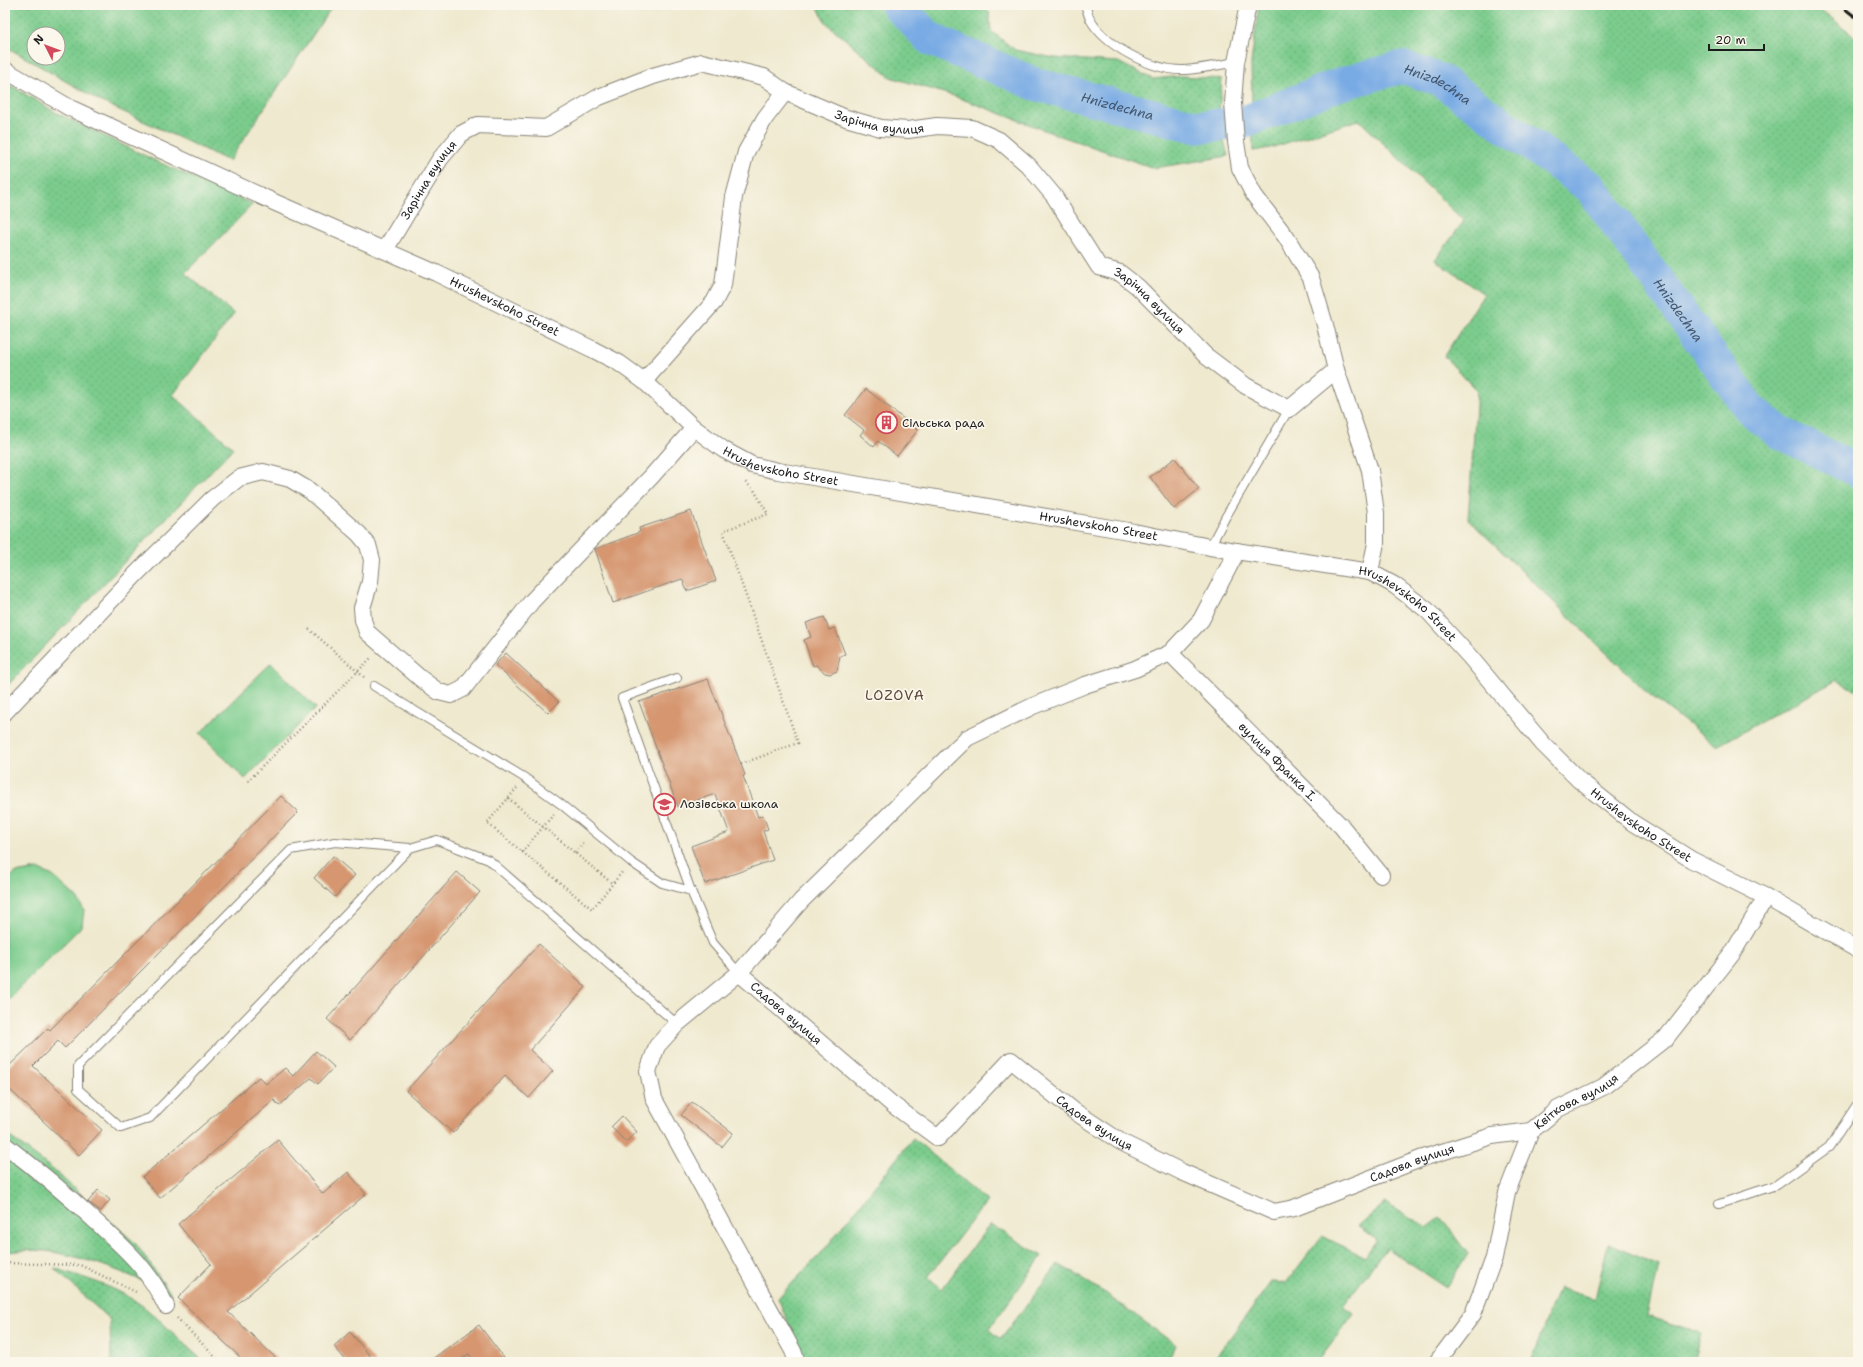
<svg xmlns="http://www.w3.org/2000/svg" width="1863" height="1367" font-family="'Shantell Sans',sans-serif">
	<defs>
		<pattern id="green-dots" width="8" height="8" patternUnits="userSpaceOnUse"><rect width="8" height="8" fill="#7ccc8d"/><path d="M2 2h.1M6 6h.1" fill="none" stroke="#6baf79" stroke-width="1.8" stroke-linecap="round"/></pattern>
	</defs>
	<rect width="100%" height="100%" fill="#fbf7ec"/>
	<filter id="ink" filterUnits="userSpaceOnUse"><feTurbulence type="fractalNoise" baseFrequency=".025" numOctaves="2"/><feDisplacementMap in="SourceGraphic" scale="8" xChannelSelector="R" yChannelSelector="G"/><feConvolveMatrix kernelMatrix="1 2 1 2 8 2 1 2 1" color-interpolation-filters="sRGB"/></filter>
	<filter id="wash" filterUnits="userSpaceOnUse"><feTurbulence type="fractalNoise" baseFrequency=".012" numOctaves="4" result="noise"/><feDisplacementMap in="SourceGraphic" scale="16" xChannelSelector="R" yChannelSelector="G"/><feGaussianBlur stdDeviation="0.9" result="paint"/><feColorMatrix in="noise" values="0 0 0 0 0 0 0 0 0 0 0 0 0 0 0 0 0 1.4 0 .05"/><feComposite in="paint" operator="in"/></filter>
	<g filter="url(#wash)">
		<rect width="100%" height="100%" fill="#efe9cf"/>
		<path fill="url(#green-dots)" stroke="#4c7454" fill-rule="evenodd" d="M5,5h328l-104,156 -131,-61 -93,-54zM34,34h24v24h-24z
			M817,5h165l7,7 2,19 24,19 39,8 64,4 35,17 30,-3 39,3 -3,33 3,21 6,23 -74,12 -102,-35 -98,-37 -64,-19 -65,-55z
			M1259,5h556l43,34v653l-21,-12 -120,66 -68,-52 -181,-175 9,-128 -33,-35 40,-62 -49,-34 29,-39 -105,-101 -89,28 -17,3 -2,-88z
			M5,82l50,30 101,49 97,43 -68,69 49,41 -61,81 60,53 -228,240z
			M5,1133l46,35 85,76 35,50c-38,-18 -77,-35 -119,-42 -15,-3 -32,-1 -47,0z
			M913,1138l74,63 -59,76 14,12 48,-65 52,32 -53,73 12,10 57,-75 49,30 69,51 -8,17h-364l-26,-64 45,-47z
			M1385,1203l42,24 13,-10 28,37 -22,34 -60,-40 -43,58 11,7 -36,49h-106l59,-80 15,1 36,-47 43,21 12,-18 -19,-13z
			M1608,1244l50,21 -11,51 54,17 -8,29h-163l29,-74 36,11z
			M54,1268c31,10 64,19 90,39 21,17 40,37 60,55h-93l-1,-42z"/>
		<path fill="#7ccc8d" stroke="#4c7454" d="M271,663l45,45 -71,71 -45,-46z
			M38,869l15,7 24,22 7,12 -2,16 -77,77v-121l10,-9z"/>
		<g fill="none" stroke-linecap="round" stroke-linejoin="round">
			<path stroke="#78aae4" stroke-width="33" id="s1" d="M897,5l33,34 105,45 163,43 44,-4 95,-38 65,-18 38,13 150,107 160,222 29,23 79,39"/>
		</g>
		<g id="blocks">
			<path fill="#d59670" d="M866,389l52,41 -21,26 -19,-15 -4,6 -14,-12 4,-5 -19,-15z
				M1175,458l24,31 -25,20 -24,-32z
				M691,511l25,70 -29,10 -5,-12 -69,24 -18,-54 45,-17 -1,-4z
				M824,617l5,13 6,-2 10,26 -5,2 -3,15 -7,3 -5,-1 -9,-8 -3,1 -9,-26 7,-3 -5,-14z
				M506,653l53,49 -11,11 -53,-48z
				M708,679l37,96 -2,1 15,41 5,-2 5,14 -5,2 10,29 -68,24 -14,-38 38,-14 -14,-38 -37,13 -39,-105z
				M281,796l17,16 -233,236 -7,-7 -25,25 69,64 -23,25 -74,-70v-15l43,-42 2,2z
				M333,856l22,19 -20,22 -21,-19z
				M457,872l23,20 -130,148 -23,-21z
				M539,944l47,43 -56,63 23,21 -24,27 -24,-22 -52,57 -47,-42z
				M316,1051l18,16 -16,17 -7,-6 -32,28 -5,-6 -114,98 -18,-21 117,-100 7,7 19,-16 8,8z
				M692,1102l41,31 -11,14 -41,-32z
				M622,1116l15,16 -11,10 -15,-15z
				M278,1140l45,54 25,-22 18,22 -138,118 52,50h-35l-67,-64 33,-34 -33,-40z
				M98,1190l12,10 -9,11 -13,-9z
				M479,1325l28,37h-33l-5,-8 -12,8h-29z
				M350,1332l25,30h-28l-13,-16z"/>
		</g>
	</g>
	<g filter="url(#ink)">
		<use href="#blocks" fill-opacity="0" stroke="#868276" stroke-width="1"/>
		<g fill="none" stroke-linecap="round" stroke-linejoin="round">
			<defs>
				<path id="lane" d="M1085,5c2,5 3,10 5,14 15,28 64,52 94,51 18,-1 35,-5 52,-8
					M1210,547l15,-29 64,-109
					M677,678l-55,20 69,193 22,52 26,30
					M374,686l151,92 37,27 69,57 31,21 29,8
					M410,848l-75,-6 -44,8 -213,216v23l43,39 29,-10 260,-270 27,-8 52,20 188,164
					M1719,1204l57,-19 53,-38 29,-44"/>
				<g id="street">
					<path d="M1248,5l-12,57 -3,41 3,39 4,26 14,27 32,42 25,41 14,47 11,45 34,100 6,43v30l-6,29"/>
					<path id="s2" d="M5,70l65,38 206,95 160,70 156,76 27,14 25,18 50,47 30,22 28,15 26,6 356,61 76,15 160,25 24,13 33,25 43,47 73,87 36,36 54,43 59,37 74,37 92,53"/>
					<path id="s3" d="M383,249l6,-6 51,-84 21,-25 17,-9 68,3 53,-31 54,-21 49,-14 62,15 21,15 61,26 35,10 27,2 29,-4 35,2 27,12 29,25 26,31 45,71 21,6 18,14 68,69 40,30 43,23 47,-39"/>
					<path d="M644,381l70,-79 9,-17 11,-88 12,-45 19,-34 20,-26"/>
					<path id="s4" d="M1170,653l172,174 39,48"/>
					<path d="M5,712l132,-139 75,-74 27,-21 24,-6 27,7 20,12 49,43 9,11 4,15 -2,22 -8,26 1,12 4,12 53,46 19,14 12,3 12,-6 69,-88 119,-124 43,-49"/>
					<path id="s5" d="M739,973l154,132 45,33 73,-78 63,51 47,31 61,30 92,40 20,-4 129,-50 69,-22 39,-5"/>
					<path d="M5,1145c30,23 59,47 87,73 31,29 56,49 74,88"/>
					<path d="M797,1362l-4,-11 -139,-252 -6,-28 9,-25 20,-22 62,-51 62,-72 166,-163 66,-32 52,-21 50,-16 35,-16 31,-33 36,-69"/>
					<path id="s6" d="M1437,1362l36,-48 21,-56 13,-66 24,-61 27,-22 45,-22 63,-49 66,-84 34,-57"/>
				</g>
			</defs>
			<use href="#lane" stroke="#868276" stroke-width="10"/>
			<use href="#street" stroke="#868276" stroke-width="18"/>
			<path stroke="#868276" stroke-width="2.5" stroke-dasharray="1 3" stroke-linecap="butt" d="M309,629l56,49
				M741,764l57,-21 -75,-212 45,-17 -14,-24 -10,-9
				M248,781l124,-124
				M517,788l-30,35 105,86 31,-38
				M508,798l105,86
				M522,852l32,-38
				M575,853l10,-12
				M5,1263l75,2 58,28
				M177,1318l43,44"/>
			<use href="#lane" stroke="#fff" stroke-width="8"/>
			<use href="#street" stroke="#fff" stroke-width="16"/>
			<path stroke="#1c1c1c" stroke-width="3" d="M1840,5l18,14"/>
		</g>
	</g>
	<defs>
		<symbol id="building-ring" viewBox="-11 -11 22 22"><circle r="9.5" fill="#fbf7ec" stroke="#d1495b" stroke-width="1.5"/><path d="M-4-6H4V6H1V3H-1V6H-4ZM-2.5-4.3h1.7v1.8h-1.7ZM.8-4.3h1.7v1.8H.8ZM-2.5-1h1.7V.8h-1.7ZM.8-1h1.7V.8H.8Z" fill="#d1495b"/></symbol>
		<symbol id="school-ring" viewBox="-11 -11 22 22"><circle r="9.5" fill="#fbf7ec" stroke="#d1495b" stroke-width="1.5"/><path d="M0-5L7-2L0 1L-7-2ZM-4 1L0 2.5L4 1V4Q0 6-4 4Z" fill="#d1495b"/></symbol>
	</defs>
	<g fill-rule="evenodd">
		<use href="#building-ring" x="874" y="410" width="25" height="25"/>
		<use href="#school-ring" x="652" y="792" width="25" height="25"/>
	</g>
	<g text-anchor="middle" dominant-baseline="central" stroke-width="3.5" stroke-linejoin="round" paint-order="stroke">
		<g font-size="12" fill="#1c1c1c" stroke="#fbf7ec">
			<text stroke="none"><textPath href="#s3" startOffset="587">Зарічна вулиця</textPath></text>
			<text stroke="none"><textPath href="#s3" startOffset="83">Зарічна вулиця</textPath></text>
			<text stroke="none"><textPath href="#s3" startOffset="935">Зарічна вулиця</textPath></text>
			<text stroke="none"><textPath href="#s2" startOffset="553">Hrushevskoho Street</textPath></text>
			<text stroke="none"><textPath href="#s2" startOffset="877">Hrushevskoho Street</textPath></text>
			<text stroke="none"><textPath href="#s2" startOffset="1201">Hrushevskoho Street</textPath></text>
			<text stroke="none"><textPath href="#s2" startOffset="1525">Hrushevskoho Street</textPath></text>
			<text stroke="none"><textPath href="#s4" startOffset="153">вулиця Франка І.</textPath></text>
			<text stroke="none"><textPath href="#s2" startOffset="1850">Hrushevskoho Street</textPath></text>
			<text stroke="none"><textPath href="#s5" startOffset="62">Садова вулиця</textPath></text>
			<text stroke="none"><textPath href="#s6" startOffset="307">Квіткова вулиця</textPath></text>
			<text stroke="none"><textPath href="#s5" startOffset="470">Садова вулиця</textPath></text>
			<text stroke="none"><textPath href="#s5" startOffset="818">Садова вулиця</textPath></text>
		</g>
		<g font-size="12" fill="#1c1c1c" stroke="#fbf7ec" text-anchor="start">
			<text x="902" y="423">Сільська рада</text>
			<text x="680" y="804">Лозівська школа</text>
		</g>
		<g font-size="13" font-style="italic" fill="#41556c" stroke="#fbf7ec">
			<text stroke="none"><textPath href="#s1" startOffset="584">Hnizdechna</textPath></text>
			<text stroke="none"><textPath href="#s1" startOffset="247">Hnizdechna</textPath></text>
			<text stroke="none"><textPath href="#s1" startOffset="920">Hnizdechna</textPath></text>
		</g>
		<g font-size="14" letter-spacing="1" fill="#5d4739" stroke="#fbf7ec">
			<text x="895" y="695">LOZOVA</text>
		</g>
	</g>
	<rect width="1863" height="1367" fill="none" stroke="#fbf7ec" stroke-width="20"/>
	<g transform="translate(46 46) rotate(312)"><circle r="19" fill="#fbf7ec" stroke="#a29f99"/>
	<path d="M0-3L7 15L0 10L-7 15Z" fill="#d1495b"/>
	<text y="-6" font-size="11" font-weight="bold" text-anchor="middle" fill="#1c1c1c">N</text>
	</g>
	<path d="M1709 44v6h55v-6" fill="none" stroke="#1c1c1c" stroke-width="2"/>
	<text x="1715" y="44" font-size="12" fill="#1c1c1c" stroke="#fbf7ec" stroke-width="3" paint-order="stroke">20 m</text>
</svg>
